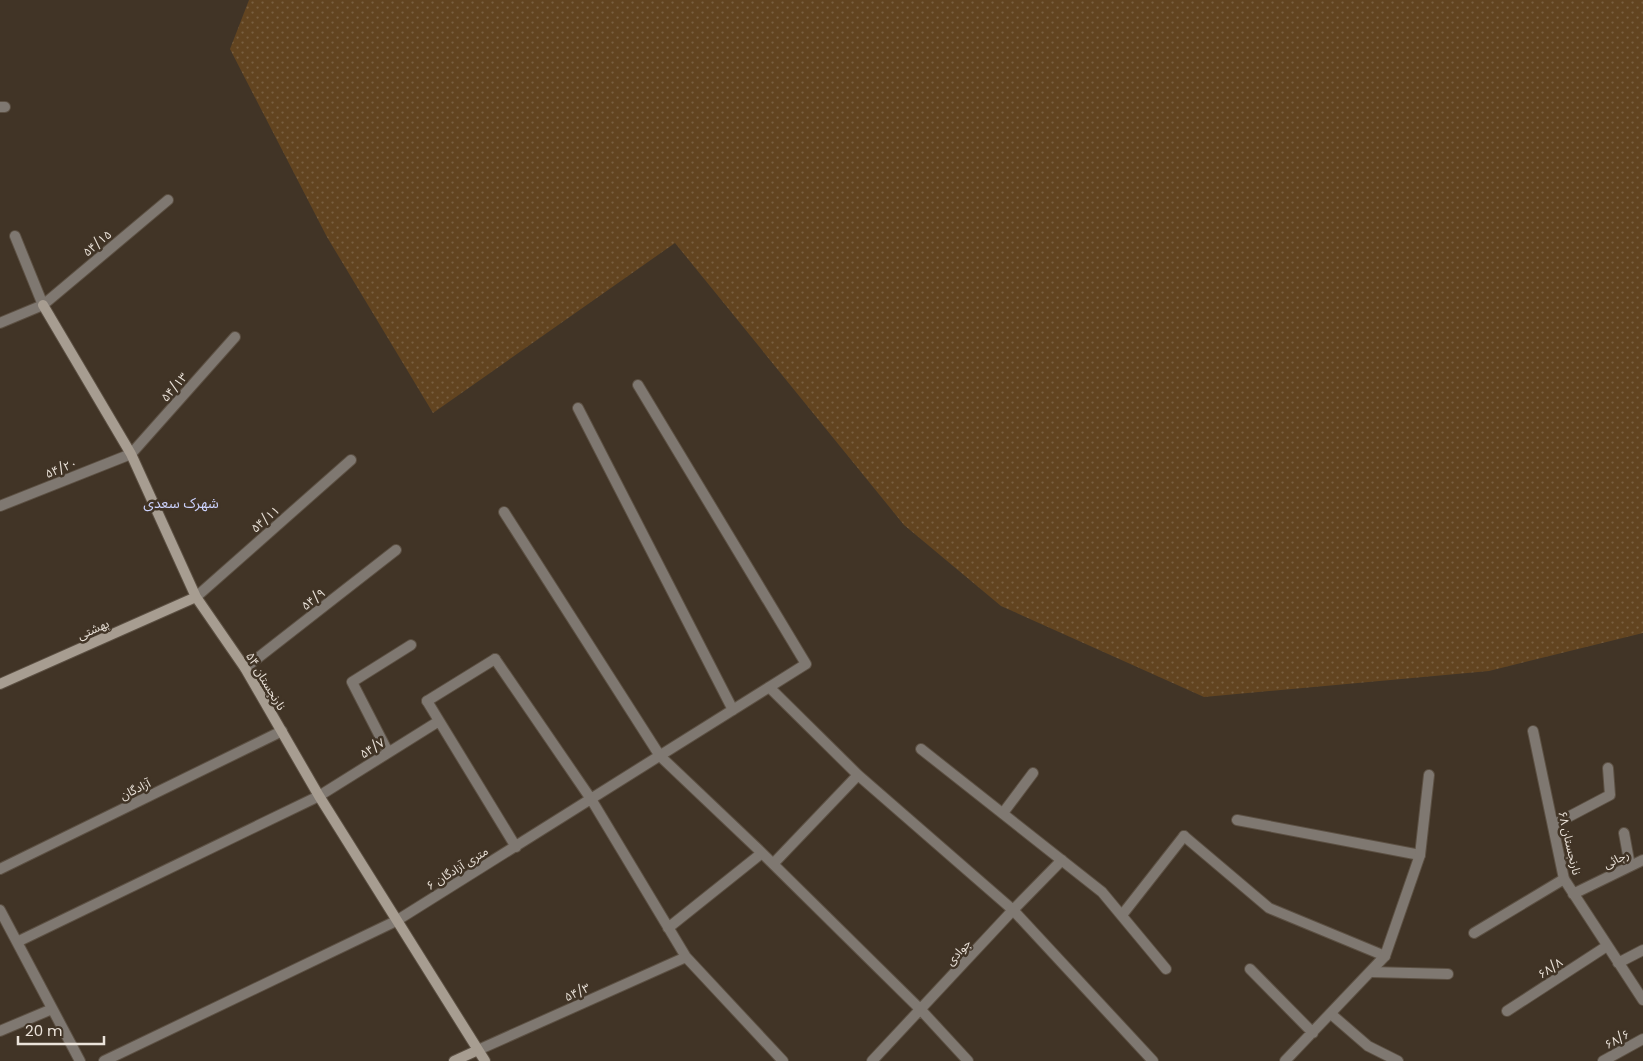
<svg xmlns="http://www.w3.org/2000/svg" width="1643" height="1061" font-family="Poppins,'Noto Sans Arabic',sans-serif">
	<defs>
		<pattern id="grass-dots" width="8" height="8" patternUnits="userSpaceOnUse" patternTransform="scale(1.25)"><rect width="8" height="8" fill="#624420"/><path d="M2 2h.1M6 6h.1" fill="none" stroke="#795f40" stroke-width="1.8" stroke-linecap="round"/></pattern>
	</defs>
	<rect width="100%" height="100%" fill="#413426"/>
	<path fill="url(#grass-dots)" d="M249,0h1394v633l-154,38 -285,26 -203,-91 -97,-81 -229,-282 -242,170 -106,-176 -97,-188z"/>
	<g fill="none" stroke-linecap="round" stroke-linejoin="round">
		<defs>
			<path id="lane" d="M427,701l68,-42
				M1237,820l183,35
				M1184,836l85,72 116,48
				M1474,933l90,-54
				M1371,972l77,2
				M1331,1014l37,32 30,15"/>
			<path id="street" d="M0,107h5
				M15,236l28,69
				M0,323l43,-18 125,-105
				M578,408l155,302
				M0,506l131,-52 104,-117
				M504,512l156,244 102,97 159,157 47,51
				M196,597l155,-137
				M495,659l96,140 95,158 97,104
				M245,668l151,-118
				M769,687l89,88 155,135 140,151
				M427,701l89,146
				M1533,731l31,148 79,121
				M921,749l181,143 64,77
				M388,752l-36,-70 59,-37
				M1003,813l30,-40
				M1553,825l57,-30 -2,-27
				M1624,833l6,33
				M773,864l85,-89
				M0,869l282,-138
				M1573,894l70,-34
				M0,910l80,151
				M1122,915l62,-79
				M668,928l94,-75
				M17,942l302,-146 120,-75
				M1618,963l25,-13
				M1250,969l63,64
				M1507,1011l100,-65
				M0,1031l52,-22
				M478,1050l208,-93
				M104,1061l292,-140 410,-257 -168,-279
				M872,1061l141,-151 49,-50
				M1285,1061l100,-105 35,-101 9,-80
				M1603,1061l40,-22"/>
			<path id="secondary" d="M43,305l88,149 65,143 49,71 74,128 166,265
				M0,684l196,-87
				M454,1061l24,-11"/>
		</defs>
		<use href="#lane" stroke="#5c5043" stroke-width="12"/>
		<use href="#street" stroke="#5c5043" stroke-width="12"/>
		<use href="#secondary" stroke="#5c5043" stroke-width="12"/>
		<use href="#lane" stroke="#7f7871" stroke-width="10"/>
		<use href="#street" stroke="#7f7871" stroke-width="10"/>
		<use href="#secondary" stroke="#a79d91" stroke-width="10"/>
	</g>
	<g text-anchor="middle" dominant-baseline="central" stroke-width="5" stroke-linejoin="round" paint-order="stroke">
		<g font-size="12" fill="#ebe3da" stroke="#413426">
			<text transform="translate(97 243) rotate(-40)">۵۴/۱۵</text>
			<text transform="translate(174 387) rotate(-49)">۵۴/۱۳</text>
			<text transform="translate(61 468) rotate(-21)">۵۴/۲۰</text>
			<text transform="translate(265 519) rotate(-41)">۵۴/۱۱</text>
			<text transform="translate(313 599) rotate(-38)">۵۴/۹</text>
			<text transform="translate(93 629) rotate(-24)">بهشتی</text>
			<text transform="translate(266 681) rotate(59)">نارنجستان ۵۴</text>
			<text transform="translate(372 748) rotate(-32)">۵۴/۷</text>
			<text transform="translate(135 789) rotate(-26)">آزادگان</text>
			<text transform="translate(1570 843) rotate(77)">نارنجستان ۶۸</text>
			<text transform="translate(1616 859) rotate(-26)">رجائی</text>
			<text transform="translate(457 868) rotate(-32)">۶ متری آزادگان</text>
			<text transform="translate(958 952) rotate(-48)">جوادی</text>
			<text transform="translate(1550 968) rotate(-33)">۶۸/۸</text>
			<text transform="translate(577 992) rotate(-24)">۵۴/۳</text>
			<text transform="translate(1617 1039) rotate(-29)">۶۸/۶</text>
		</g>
		<g font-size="14" fill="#cdd3fe" stroke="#413426">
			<text x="181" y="503">شهرک سعدی</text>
		</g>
	</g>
	<path d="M18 1036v8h86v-8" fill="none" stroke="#ebe3da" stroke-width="2.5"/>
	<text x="25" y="1036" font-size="15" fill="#ebe3da" stroke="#413426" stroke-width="4" paint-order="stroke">20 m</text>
</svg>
